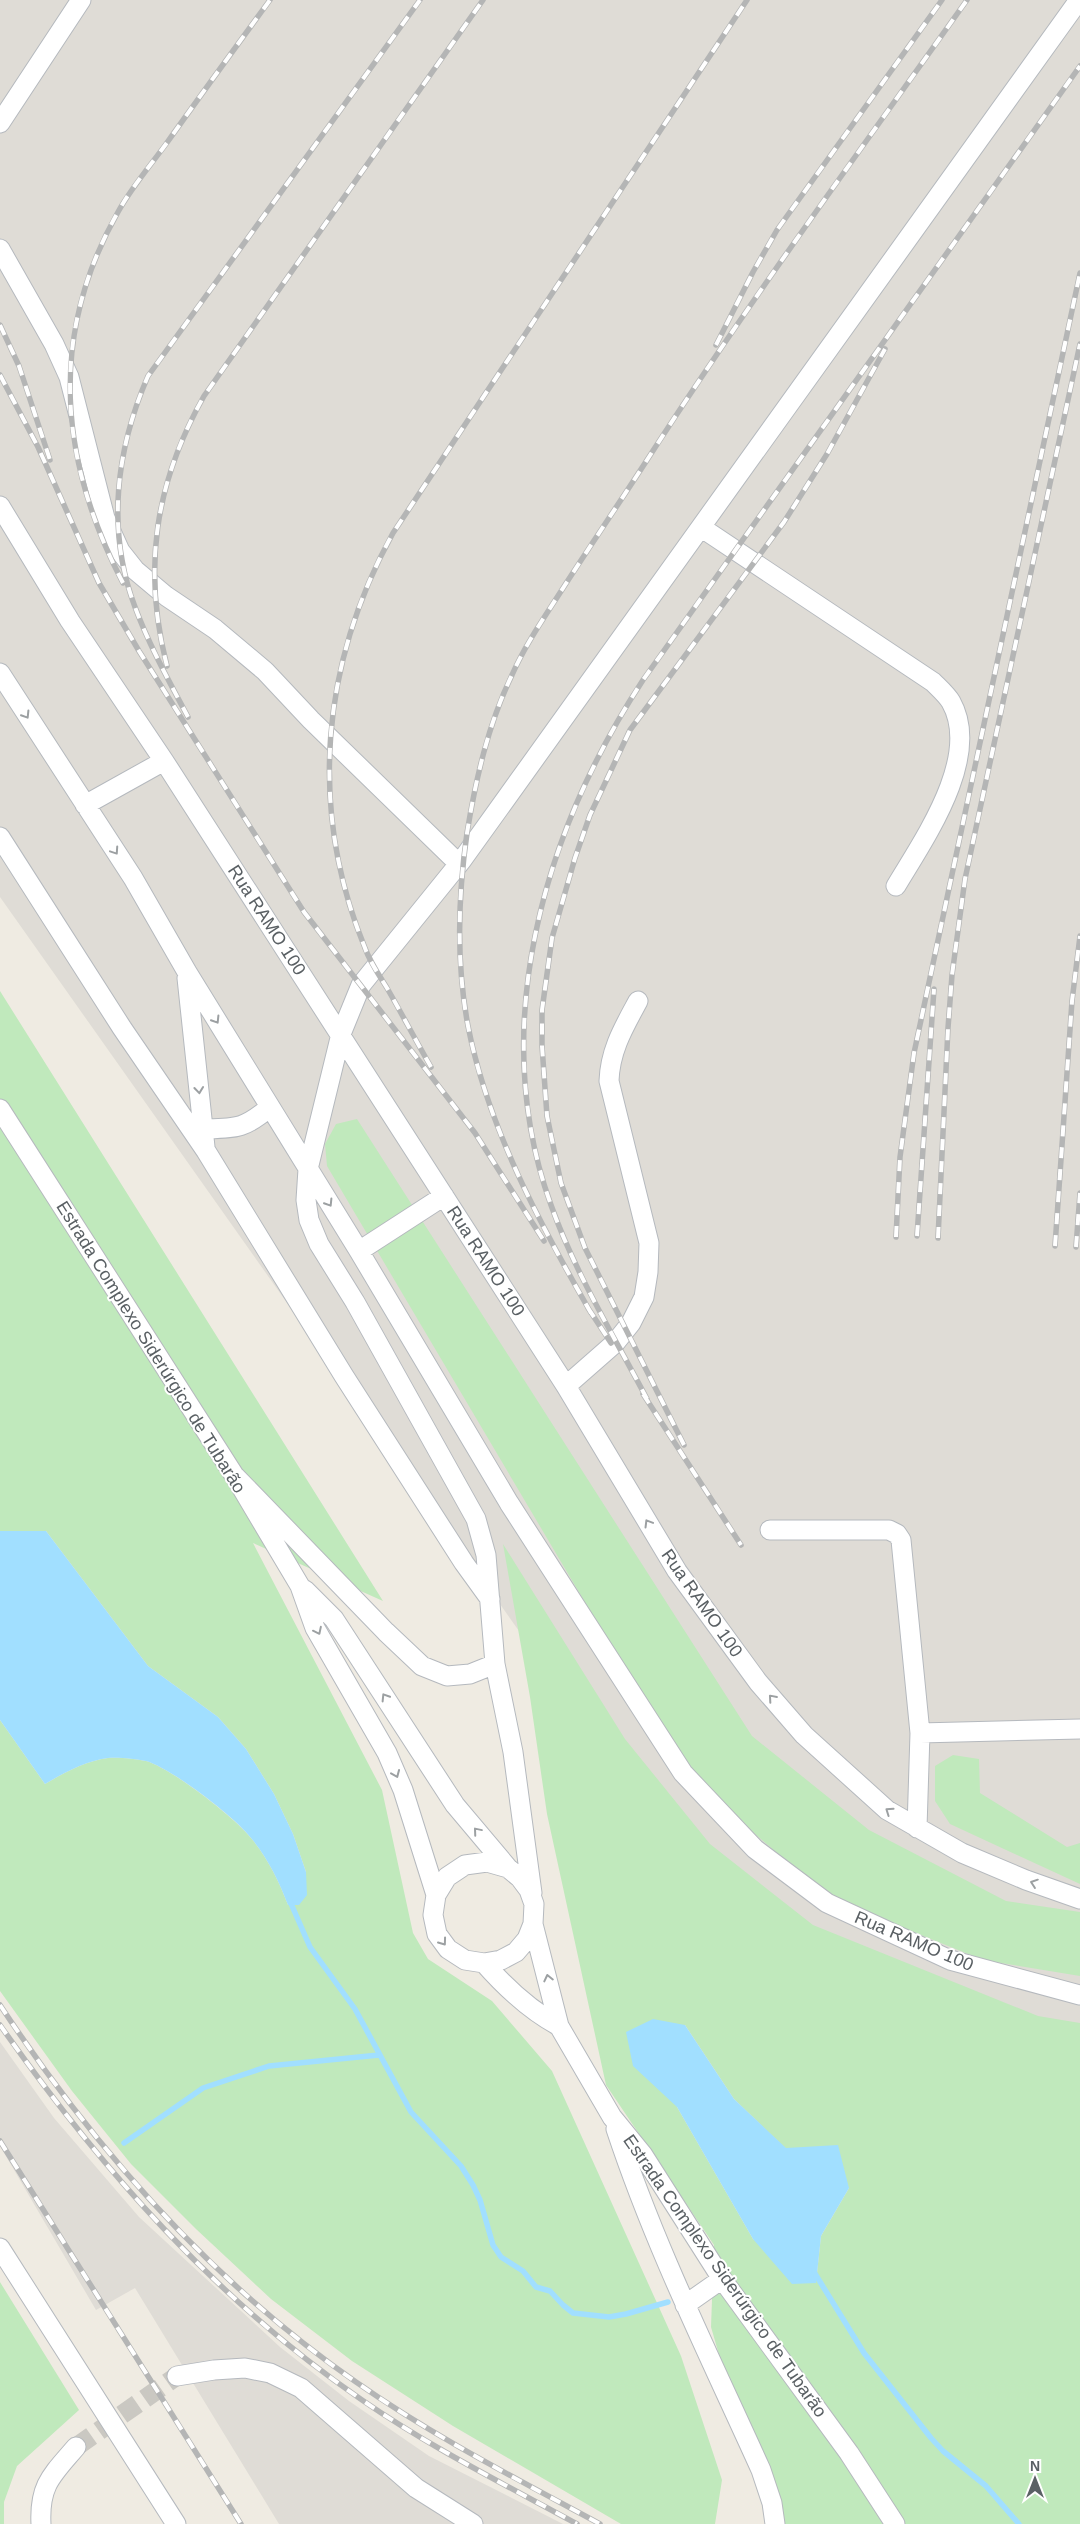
<svg xmlns="http://www.w3.org/2000/svg" width="1080" height="2524" font-family="Arial,sans-serif">
	<rect width="100%" height="100%" fill="#efebe2"/>
	<path fill="#dfdcd6" d="M0,0h1080v2060l-363,-149 -717,-1014z
		M0,2042l54,76 85,99 141,130 69,54 80,55 134,68h-284l-144,-236 -39,22 -96,-164z"/>
	<path fill="#c0e9bc" fill-rule="evenodd" d="M0,991l383,610 -130,-58 129,247 31,143 15,26 64,42 60,70 129,285 41,124 -7,44h-94l-168,-98 -101,-65 -81,-62 -75,-70 -65,-65 -59,-73 -72,-100v-271l45,64c19,-11 40,-23 63,-26 10,-1 28,1 38,3 25,7 88,56 105,77 16,19 28,43 37,67l18,-33 -13,-38 -19,-40 -28,-45 -28,-32 -70,-51 -102,-135h-46z
		M357,1119l395,617 117,94 137,71 74,11v64l-97,-16 -154,-62 -142,-123 -360,-609 -2,-22 11,-20z
		M503,1544l122,195 85,105 103,81 225,91 42,7v501h-312l-57,-197 3,-82 -108,-160 -59,-271 -17,-117zM685,2025l49,74 52,50 63,39 -28,48 -5,46 -63,-43 -76,-132z
		M953,1755l26,4 1,34 87,54 13,-4v41l-130,-60 -15,-23v-35z
		M0,2282l79,128 -62,56 -13,36v22h-4z"/>
	<path fill="#a1dfff" d="M0,1531h46l102,135 70,51 28,32 28,45 19,40 13,38 1,23 -8,10h-11c-9,-24 -21,-48 -37,-67 -16,-21 -80,-70 -105,-77 -10,-2 -28,-4 -38,-3 -23,3 -44,15 -63,26l-45,-64z
		M653,2019l32,6 49,74 52,49 52,-3 11,43 -28,48 -5,47 -24,1 -39,-45 -76,-132 -44,-41 -7,-34z"/>
	<g fill="none" stroke-linecap="round" stroke-linejoin="round">
		<path stroke="#a1dfff" stroke-width="5.5" d="M289,1899l21,48 45,62 56,103 50,54 12,19 7,15 13,45 8,12 22,14 13,16 14,4 13,14 10,8 36,4 17,-3 42,-12
			M124,2143l79,-55 66,-22 110,-11
			M814,2272l50,81 67,85 12,13 43,35 33,38"/>
		<path stroke="#cac8c2" stroke-width="19" stroke-dasharray="19 9" stroke-linecap="butt" d="M76,2447l101,-71"/>
		<defs>
			<path id="minor" d="M0,123l81,-123
				M0,249l54,95 15,33 36,141 15,33 15,19 31,26 49,33 50,42 46,49 148,144
				M0,506l70,115 94,140 402,625 111,185 81,111 46,53 83,75 75,43 64,27 54,19
				M702,528l231,154c6,6 14,13 18,20 31,55 -27,137 -55,184
				M0,673l133,205 54,94 172,279 150,252 174,270 72,76 72,54 123,57 130,35
				M85,805l79,-44
				M0,837l122,191 84,123 138,225 120,187 26,36
				M187,978l18,169
				M0,1109l234,366 66,111 15,42 72,125 16,37 33,105 -3,20 4,19 11,15 17,11 19,3 17,-3 15,-8 11,-13 6,-15 1,-20 -5,-14 -9,-12 -12,-10 -21,-6 -22,3 -18,12 -11,18
				M203,1129c34,-1 41,0 67,-22
				M359,1251l85,-55
				M566,1386l49,-43 16,-20 13,-26 4,-25 1,-29 -40,-162c1,-31 15,-54 29,-80
				M234,1475l152,157 36,34 25,10 23,-2 25,-10 -9,-109 -10,-36 -121,-217 -36,-58 -10,-24 -3,-20 2,-31 33,-135 20,-49 101,-125 617,-860
				M770,1530h119l8,4 4,6 19,193 160,-4
				M305,1590l29,29 121,186 53,63
				M495,1664l18,88 19,141
				M917,1828l3,-95
				M533,1924l26,102 53,91 31,38 79,124 127,174 46,71
				M484,1963c22,25 45,47 75,63
				M616,2129c39,118 94,228 145,341l11,33 3,21
				M0,2248l176,276
				M685,2305l37,-26
				M177,2376l37,-6 31,-2 25,5 31,15 115,100 57,36
				M41,2524c-2,-39 11,-49 35,-77"/>
		</defs>
		<use href="#minor" stroke="#b5b9be" stroke-width="21"/>
		<use href="#minor" stroke="#fff" stroke-width="19"/>
		<defs>
			<path id="rail" d="M0,325l19,41 31,94
				M716,345l37,-73 24,-42 165,-230
				M0,375l38,72 61,136 40,68 165,261 171,221 69,108
				M123,583c-64,-123 -75,-247 -5,-371 13,-24 32,-46 48,-68 34,-48 69,-96 104,-144
				M167,666c-25,-97 -12,-183 37,-270l279,-396
				M188,717c-19,-36 -39,-72 -53,-110 -29,-77 -19,-157 13,-231l272,-376
				M431,1067c-15,-26 -29,-53 -44,-79 -8,-13 -17,-26 -22,-40 -57,-139 -44,-284 28,-415l354,-533
				M917,1236l17,-247
				M896,1237l4,-80 14,-104 166,-780
				M938,1238l10,-210 4,-53 13,-96 115,-535
				M1055,1246l17,-245 8,-65
				M1076,1247l4,-54
				M588,1308l23,35
				M591,1313c-51,-89 -103,-185 -123,-287 -12,-64 -10,-130 -1,-193 9,-55 21,-108 45,-158 14,-32 34,-60 53,-90 27,-42 55,-83 82,-125 101,-157 212,-308 320,-460
				M643,1394l98,151
				M647,1399c-33,-63 -72,-126 -96,-194 -64,-177 -8,-372 92,-525l437,-614
				M684,1445l-99,-197 -24,-65 -14,-67 -5,-70v-36l10,-72 23,-80 15,-43 40,-85 154,-208 43,-68 58,-105
				M0,2005c95,144 213,278 356,377 77,54 161,97 244,142
				M0,2025c101,144 216,275 362,375 68,47 142,84 215,124
				M0,2141l241,383"/>
		</defs>
		<use href="#rail" stroke="#b4b5b5" stroke-width="5.5"/>
		<use href="#rail" stroke="#fff" stroke-width="4" stroke-dasharray="11" stroke-linecap="butt"/>
	</g>
	<defs><path id="oneway-chevron" d="M-2-3.5L2.5 0L-2 3.5" fill="none" stroke-width="1.6" stroke-linecap="round" stroke-linejoin="round" transform="scale(1.25)"/></defs>
	<g stroke="#9ca0a2">
		<use href="#oneway-chevron" transform="translate(26 715) rotate(58)"/>
		<use href="#oneway-chevron" transform="translate(115 851) rotate(56)"/>
		<use href="#oneway-chevron" transform="translate(216 1020) rotate(58)"/>
		<use href="#oneway-chevron" transform="translate(199 1090) rotate(84)"/>
		<use href="#oneway-chevron" transform="translate(329 1203) rotate(58)"/>
		<use href="#oneway-chevron" transform="translate(648 1523) rotate(-121)"/>
		<use href="#oneway-chevron" transform="translate(318 1631) rotate(64)"/>
		<use href="#oneway-chevron" transform="translate(385 1697) rotate(-122)"/>
		<use href="#oneway-chevron" transform="translate(772 1698) rotate(-131)"/>
		<use href="#oneway-chevron" transform="translate(396 1774) rotate(67)"/>
		<use href="#oneway-chevron" transform="translate(889 1811) rotate(-145)"/>
		<use href="#oneway-chevron" transform="translate(477 1831) rotate(-130)"/>
		<use href="#oneway-chevron" transform="translate(1034 1883) rotate(-161)"/>
		<use href="#oneway-chevron" transform="translate(443 1942) rotate(54)"/>
		<use href="#oneway-chevron" transform="translate(548 1978) rotate(-103)"/>
	</g>
	<g text-anchor="middle" dominant-baseline="central" stroke-width="4" stroke-linejoin="round" paint-order="stroke">
		<g font-size="18" fill="#5a6064" stroke="#fff">
			<text transform="translate(267 920) rotate(57)">Rua RAMO 100</text>
			<text transform="translate(486 1261) rotate(57)">Rua RAMO 100</text>
			<text transform="translate(151 1347) rotate(58)">Estrada Complexo Siderúrgico de Tubarão</text>
			<text transform="translate(702 1603) rotate(55)">Rua RAMO 100</text>
			<text transform="translate(914 1941) rotate(23)">Rua RAMO 100</text>
			<text transform="translate(725 2276) rotate(55)">Estrada Complexo Siderúrgico de Tubarão</text>
		</g>
	</g>
	<g transform="translate(1035 2479)" stroke="#ffffff" stroke-width="4" paint-order="stroke">
	<path d="M0-4L9 19L0 12L-9 19Z" fill="#5a6064"/>
	<text y="-8" font-size="14" font-weight="bold" text-anchor="middle" fill="#5a6064">N</text>
	</g>
</svg>
